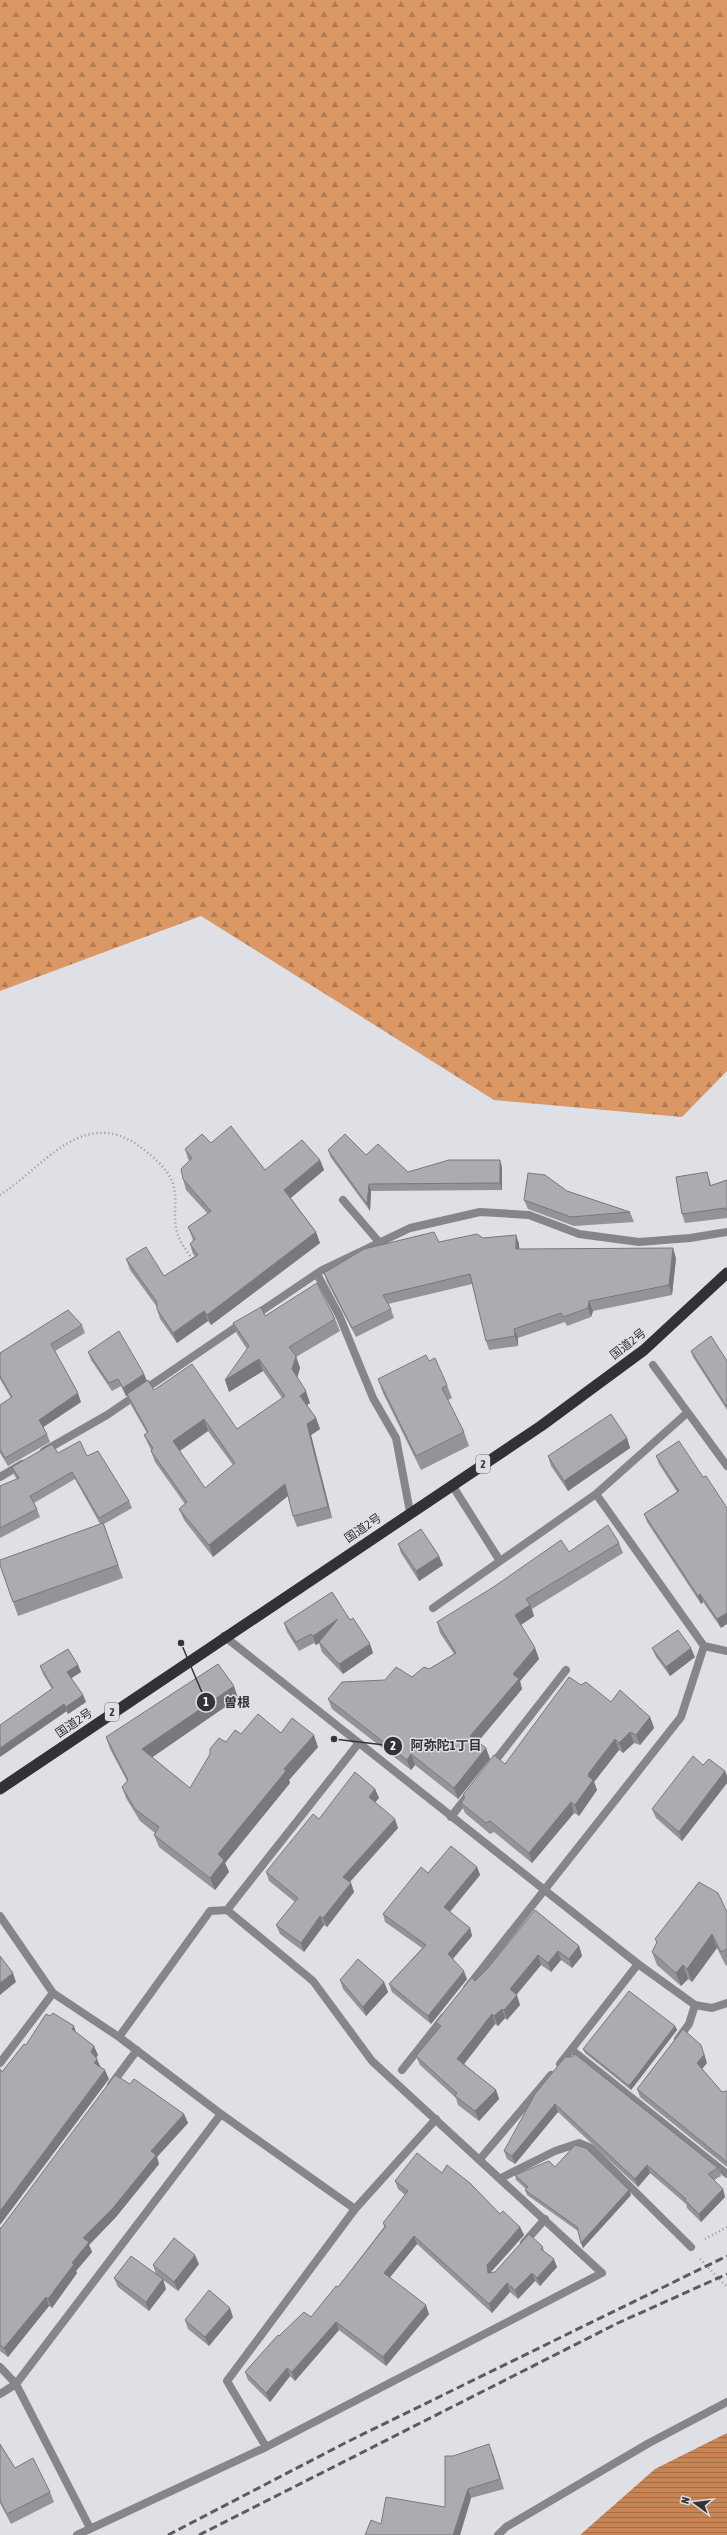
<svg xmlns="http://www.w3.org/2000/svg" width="727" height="2535" font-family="'Asap Condensed','Noto Sans JP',sans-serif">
	<defs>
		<pattern id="forest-firs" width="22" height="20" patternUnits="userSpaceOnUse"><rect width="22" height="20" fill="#db9764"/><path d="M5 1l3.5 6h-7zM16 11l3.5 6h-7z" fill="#b27c53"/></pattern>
		<pattern id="water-rules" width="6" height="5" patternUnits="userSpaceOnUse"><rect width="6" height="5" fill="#c88553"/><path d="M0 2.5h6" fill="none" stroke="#a36e46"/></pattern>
	</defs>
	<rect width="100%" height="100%" fill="#dfdfe6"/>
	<path fill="url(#forest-firs)" d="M0,0h727v1071l-45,46 -188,-17 -293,-184 -201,75z"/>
	<path fill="url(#water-rules)" d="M727,2433v102h-147l75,-66z"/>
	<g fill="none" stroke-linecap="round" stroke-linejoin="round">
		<path stroke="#96969b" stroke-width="2.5" stroke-dasharray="1 3" stroke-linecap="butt" d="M0,1195c44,-28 82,-89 139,-49 12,9 27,21 33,35 7,17 0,35 5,51 3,11 10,20 17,29
			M705,2239l22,-12
			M700,2259l27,28"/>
		<path stroke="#858688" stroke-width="8" d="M343,1200l36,42"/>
		<path stroke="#858688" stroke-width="8" d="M317,1274l22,41 34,83 23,40 14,74
			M254,1316l68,-46 88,-42 70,-16 49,3 50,19 60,8 51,-4 37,-6
			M653,1365l74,101
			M687,1413l-91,81 -163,114 163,-114 108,152
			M44,1451l63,-36 135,-92
			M0,1477l22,-13
			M452,1485l48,76
			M491,1766l75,-96
			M451,1817l17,-22
			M0,1916l53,77 66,44 102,77 134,95
			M467,1988l214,-271 23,-71 23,5
			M119,2037l91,-126 17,-1 131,-166
			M678,2039l11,-15 6,-19
			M572,2050l155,124
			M0,2063l53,-70
			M560,2064l78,-100
			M402,2070l42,-53
			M111,2085l26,-35
			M480,2159l71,-84
			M501,2178l54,-27 24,-8 12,5 100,99
			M524,2243l21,-24
			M0,2367l16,17 74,144
			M0,2394l16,-10 205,-270
			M266,2447l-39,-66 128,-172 81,-90
			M77,2535l189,-88 336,-174 -230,-212 -59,-80 -86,-71
			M498,2535l8,-8 143,-84 78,-41"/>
		<path stroke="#858688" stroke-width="8" d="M224,1636l414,328 57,41 17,3 15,-5"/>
		<path stroke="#313236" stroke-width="11" d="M0,1789l541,-363 103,-76 83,-77"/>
		<path stroke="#5c5c5f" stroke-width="3" stroke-dasharray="8 4" stroke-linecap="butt" d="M168,2535l179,-93 380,-186
			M199,2535l419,-212 109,-49"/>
	</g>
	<path fill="#939499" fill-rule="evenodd" d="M211,1143l54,27 55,-10 4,10 -33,28 25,34 4,11 -109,82 -3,-4 -31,22 -17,-24 -3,-10v-2l-27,-37 -4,-11 38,17 31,-20 -2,-2 -3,-10 3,-4 -5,-13 20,-13 -22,-24 -3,-11 7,-18 -2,-2 -3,-10z
		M328,1150l38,5 42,17 94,-5v23l-131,1 -1,20 -39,-53z
		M727,1180v38l-42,5 -3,-9 28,-32 1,3z
		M567,1191l63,21 4,10 -60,4 -46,-17 -4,-9z
		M516,1235l3,9v5l157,9 -4,37 -79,16 -2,6 -24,9 -2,-4 -47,16v8l-29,4 -3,-9 -14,-57 -84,20 3,5 3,9 -38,19 -29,-55 -3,-9 115,-31z
		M265,1316l70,3 5,12 -44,26 4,11 -3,10 13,25 -3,2 9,13 4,11 -9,6 21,83 -35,9 -4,-11 -5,-20 -75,61 -29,-37 -5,-11 6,-5 -30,-42 -4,-11v-1l-2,-4 -5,-11 3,-2 -16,-28 -4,-10 -1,1 -5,-10 -9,5 -21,-31 -3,-8 56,22 3,7 7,9 83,39 45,-31 -19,-27 -34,21 18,-43 -10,-15 -4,-11zM208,1431l25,34 -28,23 -26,-37z
		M82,1325l3,8 -30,18 26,51 -38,25 4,7 3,8 -42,24 -8,-13v-48l11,-7 -11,-19v-26z
		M691,1351l36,10v49l-34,-53z
		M429,1361l18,24 5,13 -4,2 16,32 5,14 -48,24 -38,-77 -5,-14z
		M627,1438l3,10 -62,43 -17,-25 -3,-10z
		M679,1441l42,187 -18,-26 -2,2 -54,-82 -3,-8 33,-22 -18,-28 -3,-8z
		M58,1453l29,3 42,45 3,7 -28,16 19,54 -105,38 -18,-51 100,-41 -25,-45 -41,24 3,6 3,8 -40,21v-52l17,-7 -3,-4 -2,-8z
		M619,1543l4,10 -91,56 2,7 -13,9 14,23 4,11 -19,22 2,8 -44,53 8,6 4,11 -32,40 -43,-34 -4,5 -79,-61 -4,-10 57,-19 27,-3 17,-8 25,-15 -14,-21 -3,-11 132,-70z
		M398,1544l45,21 -24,16 -18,-28z
		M350,1620l20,24 3,9 -30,21 -21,-22 -3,-9 -3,2 -2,-2 -15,8 -12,-19 -3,-9z
		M652,1648l43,9 -25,19 -14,-19z
		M78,1665l3,7 -10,6 12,17 3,7 -18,12 -16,-25 -9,-15 -3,-8z
		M581,1685l30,17 39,15 4,11 -14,17 -6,-2 -11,10 -4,-3 -25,32 3,8 -18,26 -5,-3 -42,50 -38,-31 -4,2 -25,-21 -4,-10 3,-4 -1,-4 42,-31z
		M238,1698l-86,59 38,31 36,-46 15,-8 40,-1 37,14 -29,33 1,3 -65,80 4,9 -14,18 -56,-43 -5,-12 1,-2 -15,-12 -14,-23 -4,-11 5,-6 -17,-32 -4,-12z
		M703,1765l22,6 2,5v7l-45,58 -26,-23 -4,-9z
		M375,1789l4,9 -4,4 23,26 -48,54 1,1 3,9 -27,35 -3,-2 -20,27 -24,-18 -4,-9 19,-23 -26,-21 -3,-9 53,-53z
		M477,1867l3,8 -30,37 20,16 2,8 -19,23 14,20 -36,45 -39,-32 -3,-8 33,-36 -37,-26 -2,-8 45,-41z
		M535,1910l44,36 3,10 -10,12 -11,-8 -10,12 -10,-7 -25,30 4,10 -13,15 -2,-2 -7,8 -3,-2 -31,40 32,26 3,9 -20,22 -21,-16 -2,-7 -36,-33 -4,-9 23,-28 -3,-6 39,-41 13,-13z
		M727,1912v53l-1,1 -9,-18 -25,34 -4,-3 -7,7 -24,-21 -5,-13 5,-9 -2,-4z
		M340,1980l44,2 4,10 -22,24 -23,-27z
		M675,2026l2,4 -46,60 -46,-37 -2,-4z
		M565,2057l153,111 3,8 -7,4 9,9 2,8 -24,25 -14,-14 -1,-4 -36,-31 -12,14 -80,-75 -43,52 -8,-5 -3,-8z
		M707,2063l-5,6 20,23 5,-1v76l-87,-70 -3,-8z
		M184,2114l4,9 -31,34 2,7 -43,53 -27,28 3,7 -16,19 1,2 -25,35 -3,-2 -41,51 -8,-6v-123z
		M555,2167l76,28 -48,53 -5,-17 -51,-36 -2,-5 1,-1 -10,-9 -1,-5z
		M442,2173l58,41 20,13 4,8 -34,38 5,-1 48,-25 1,5 13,15 -17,19 -5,-5 -17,18 -8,-7 -18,21 -75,-69 -27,33 39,37 -43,52 -47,-36 -44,51 -5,-5 -20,26 -22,-22 -3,-8 34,-36 32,-19 27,-30 46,-60 -1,-4 22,-28 -7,-6 -3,-8z
		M199,2264l-21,27 -15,-11 3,9 -17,22 -31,-24 -4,-9h47l-5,-4 -3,-9z
		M233,2317l-24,29 -21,-17 -3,-9z
		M0,2444l15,24 35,24 4,10 -43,22 -11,-21z
		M493,2454l11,35 -33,9 -11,37h-95l16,-11 64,-17z"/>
	<path fill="#78787d" d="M320,1160l4,10 -36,30 -4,-10z
		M500,1160l2,7v23l-2,-7z
		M707,1172l3,10 3,13 -3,-9z
		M369,1184l2,7 -1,20 -3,-7z
		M316,1232l4,11 -109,82 -4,-10z
		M516,1235l3,9 1,14 -4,-9z
		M673,1248l3,10 -4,37 -3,-10z
		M589,1301l4,10 -2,6 -3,-9z
		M204,1311l4,10 -31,22 -4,-10z
		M514,1329l4,9v8l-3,-10z
		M296,1356l4,12 -4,13 -4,-12z
		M259,1359l4,12 -34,21 -4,-12z
		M144,1374l3,8 -21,14 -3,-8z
		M306,1391l4,12 -6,4 -4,-11z
		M78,1393l3,9 -39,26 -3,-8z
		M316,1418l4,11 -9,6 21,83 -4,-11 -21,-83z
		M204,1419l4,12 -31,22 -4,-12z
		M627,1438l3,10 -62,43 -4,-10z
		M285,1484l4,11 -76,62 -4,-12z
		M439,1556l4,9 -24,16 -3,-10z
		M700,1594l3,8 -2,2 -3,-8z
		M530,1605l4,11 -15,10 -4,-11z
		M727,1613v11l-6,4 -4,-9z
		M338,1619l3,9 -25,17 -3,-9z
		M370,1644l3,9 -30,21 -4,-10z
		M535,1648l4,11 -19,22 2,8 -48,57 -4,-10 43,-62z
		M691,1648l4,9 -25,19 -4,-9z
		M78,1665l3,7 -11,7 -3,-7z
		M234,1686l4,12 -91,63 -5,-12z
		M83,1695l3,7 -18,12 -2,-7z
		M64,1704l3,7 -67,46v-9z
		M650,1717l4,11 -14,17 -4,-10z
		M630,1732l4,11 -11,10 -4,-10z
		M314,1735l4,12 -29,33 1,3 -65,80 4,9 -14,18 -5,-12 8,-24 66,-85z
		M615,1739l4,11 -25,32 3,8 -18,26 -4,-11 14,-32z
		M486,1748l4,11 -32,40 -4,-11z
		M411,1754l4,11 -4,5 -4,-10z
		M725,1771l2,5v7l-45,58 -3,-9z
		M375,1789l4,9 -7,8 -3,-9z
		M571,1802l3,11 -42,50 -3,-10z
		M395,1819l3,9 -52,58 -3,-9z
		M477,1867l3,8 -33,40 -3,-8z
		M351,1883l3,9 -27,35 -4,-9z
		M320,1916l4,9 -20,27 -3,-9z
		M470,1928l2,8 -22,26 -2,-8z
		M712,1934l5,14 -25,34 -5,-13z
		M579,1946l3,10 -10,12 -3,-9z
		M558,1951l3,9 -10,12 -3,-9z
		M538,1955l3,10 -28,34 -3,-10z
		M683,1965l5,14 -7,7 -5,-13z
		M464,1971l3,8 -36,45 -3,-8z
		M13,1973l3,9 -16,13v-12z
		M384,1982l4,10 -22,24 -3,-9z
		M517,1995l3,10 -13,15 -3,-10z
		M502,2009l3,9 -7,8 -4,-10z
		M492,2014l3,10 -34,44 -4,-9z
		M74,2026l3,9 -5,-6z
		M675,2026l2,4 -46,60 -2,-4z
		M94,2046l4,9 -4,7 -3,-10z
		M704,2053l3,10 -7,8 -3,-8z
		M97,2059l4,9 -7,-5z
		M105,2070l4,9 -109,146v-14z
		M496,2090l3,9 -20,22 -4,-10z
		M555,2104l3,8 -43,52 -3,-8z
		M184,2114l4,9 -31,34 2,7 -43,53 -27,28 3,7 -16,19 1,2 -25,35 -4,-9 24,-36 11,-25 68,-87z
		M647,2165l3,8 -12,14 -3,-8z
		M723,2189l2,8 -24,25 -2,-8z
		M629,2190l2,5 -48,53 -2,-5z
		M520,2227l4,8 -34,38h-2l-1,-8z
		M414,2236l3,8 -30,37 -3,-8z
		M195,2255l4,9 -21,27 -4,-9z
		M554,2259l3,8 -17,19 -3,-8z
		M532,2273l3,8 -17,18 -3,-9z
		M163,2279l3,10 -17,22 -3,-9z
		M507,2283l3,9 -18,21 -3,-9z
		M46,2297l3,9 -41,51 -4,-9z
		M426,2305l3,9 -43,52 -3,-9z
		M230,2308l3,9 -24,29 -4,-9z
		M336,2322l3,8 -44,51 -3,-9z
		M287,2368l3,8 -20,26 -4,-9z
		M468,2489l3,9 -11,37h-7z"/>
	<path fill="#abacb2" stroke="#78787d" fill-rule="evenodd" d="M231,1126l34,44 37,-30 18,20 -36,30 32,42 -109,83 -3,-4 -31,22 -16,-24v-7l-31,-43 20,-12 18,29 34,-21 -8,-11 5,-5 -7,-12 23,-16 -28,-32 -2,-10 11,-11 -7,-9 17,-15 9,9z
		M345,1134l21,21 12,-11 30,28 41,-12h51v23l-131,1 -2,20 -39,-54z
		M707,1172l3,14 17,-6v30h-1l-1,-2 -43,6 -6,-37z
		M528,1173l17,2 22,16 63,21 -59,5 -47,-17z
		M434,1232l5,10 38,-8 6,4 33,-3v14l157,-1 -4,37 -80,16 -1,7 -25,9 -2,-4 -47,16 1,7 -29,5 -16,-67 -87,21 8,14 -39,19 -28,-55 40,-24z
		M317,1283l18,36 -46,28 7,9 -4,13 14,22 -6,5 16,22 -9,6 21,83 -35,9 -8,-32 -76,61 -30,-36 8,-7 -36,-51 2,-3 -9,-13 4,-3 -21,-38 21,-14 6,10 38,-26 45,65 48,-33 -26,-37 -34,21 24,-34 -16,-23 28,-16 4,9zM204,1419l31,44 -30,25 -32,-47z
		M68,1310l14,15 -31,19 27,49 -39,27 8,14 -42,24 -5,-9v-44l12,-8 -12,-21v-23z
		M119,1331l25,43 -21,14 -5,-9 -9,4 -21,-31z
		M711,1336l16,25v46l-36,-56z
		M426,1355l3,6 6,-3 12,27 -5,3 22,44 -48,24 -38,-77z
		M611,1414l16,24 -63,43 -16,-25z
		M80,1441l7,15 11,-5 31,50 -30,17 -27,-46 -42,24 7,13 -37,19v-42l19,-8 -7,-11 40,-23 6,9z
		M679,1441l24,36 3,-1 21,32v105l-10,6 -17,-25 -2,2 -54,-82 35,-23 -23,-35z
		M103,1523l15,42 -105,37 -13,-37v-5z
		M608,1525l11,18 -93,56 4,6 -15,10 20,33 -22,26 6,5 -49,57 16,12 -32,40 -43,-34 -4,6 -79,-61 14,-17 43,-2 11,-13 16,10 12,-10 5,2 27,-16 -19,-31 58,-36 66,-46 8,12z
		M421,1529l18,27 -23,15 -18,-27z
		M332,1592l18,28 3,-2 17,26 -31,20 -20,-22 19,-23 -25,17 -2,-2 -15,8 -12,-19z
		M678,1630l13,18 -25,19 -14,-19z
		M68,1649l10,16 -11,7 16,23 -17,12 -2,-3 -64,44v-23l53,-37 -13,-22z
		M218,1664l16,22 -92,63 48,39 20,-34v-5l9,-11 7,4 9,-12 6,4 17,-20 23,19 11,-15 22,17 -30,34 2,2 -68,83 6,6 -14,18 -56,-43 5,-8 -24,-18 -13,-22 6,-7 -22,-43z
		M569,1677l12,8 5,-3 25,20 9,-12 30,27 -14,18 -6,-3 -11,11 -4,-4 -26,34 -1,3 5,4 -18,25 -4,-3 -42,51 -39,-32 -4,2 -25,-20 4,-6 -2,-2 31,-40 11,9z
		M693,1756l10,9 6,-6 16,12 -46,61 -27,-23z
		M355,1772l20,17 -6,8 26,22 -52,58 8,6 -28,35 -3,-2 -19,27 -25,-18 22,-27 -32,-26 47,-58 6,5z
		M451,1846l26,21 -33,40 26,21 -22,26 16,17 -36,45 -39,-32 37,-39 -43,-31 38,-47 7,6z
		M699,1882l19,11 9,19v37l-6,3 -9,-18 -25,35 -4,-4 -7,8 -24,-21 5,-10 -2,-3z
		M535,1910l44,36 -10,13 -11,-8 -10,12 -10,-8 -28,34 7,6 -13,15 -2,-1 -8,7 -2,-2 -35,45 39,31 -21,21 -20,-15 2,-3 -41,-37 25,-30 -5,-4 36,-45 3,4 13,-13z
		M0,1956l13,17 -13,10z
		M358,1959l26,23 -21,25 -23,-27z
		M629,1991l46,35 -46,60 -46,-37z
		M53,2013l21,13 -2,3 22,17 -3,6 6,7 -3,4 11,7 -105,141v-142l2,3 22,-28 2,1 20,-31 4,2z
		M683,2029l18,16 3,10 -7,8 25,29 5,-1v71l-90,-73z
		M575,2054l143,114 -10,6 15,15 -24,25 -14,-14 1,-1 -39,-34 -12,14 -80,-75 -43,52 -8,-5 31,-57 30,-37h7z
		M115,2075l15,9 4,-5 50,35 -33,37 5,4 -43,53 -30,30 6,4 -17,21 2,1 -26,35 -2,-2 -42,51 -4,-3v-117h1z
		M575,2145l11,3 43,42 -48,53 -4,-16 -52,-37 3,-3 -13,-12 34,-14 6,6z
		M417,2153l25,20 5,-8 23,18 30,31 3,-3 17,16 -33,38 1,8 7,-1 34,-38 14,13 -2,2 13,10 -17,19 -5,-5 -17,17 -8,-7 -18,21 -75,-68 -30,37 42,32 -43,52 -47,-35 -44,50 -5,-4 -21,25 -21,-21 33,-37 1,1 25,-24 7,5 25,-31 2,1 48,-61 -3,-3 25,-32 -13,-10z
		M174,2238l21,17 -21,27 -21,-17z
		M131,2256l32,23 -17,23 -32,-24z
		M209,2290l21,18 -25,29 -20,-17z
		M0,2444l15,24 18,-10 17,34 -43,22 -7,-14z
		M489,2444l11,35 -32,10 -15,46h-88l6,-15 10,4 5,-27 59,10v-51h8z"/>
	<g text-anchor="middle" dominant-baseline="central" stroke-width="3" stroke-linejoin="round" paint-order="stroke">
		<g fill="#dfdfe6" stroke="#67676b" stroke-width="1">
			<rect x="476" y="1455" width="14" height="18" rx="3"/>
			<rect x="105" y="1703" width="14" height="18" rx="3"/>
		</g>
		<g font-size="11" font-weight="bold" fill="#343436">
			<text x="483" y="1464">2</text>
			<text x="112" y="1712">2</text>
		</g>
		<g font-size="12" fill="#343436" stroke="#dfdfe6">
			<text transform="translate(628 1344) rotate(-38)">国道2号</text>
			<text transform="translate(363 1528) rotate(-34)">国道2号</text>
			<text transform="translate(74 1723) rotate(-34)">国道2号</text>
		</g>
	</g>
	<path fill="none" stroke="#343436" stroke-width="1.5" d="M181 1643L206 1702M334 1739L393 1746"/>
	<g fill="#343436" stroke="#dfdfe6" stroke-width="1.5">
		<circle cx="181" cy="1643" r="4"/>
		<circle cx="334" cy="1739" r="4"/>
		<circle cx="206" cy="1702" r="10"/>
		<circle cx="393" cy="1746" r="10"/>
	</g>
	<g font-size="12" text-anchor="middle" font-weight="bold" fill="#fff">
		<text x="206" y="1706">1</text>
		<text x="393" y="1750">2</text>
	</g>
	<g font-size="13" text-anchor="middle" font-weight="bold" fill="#343436" stroke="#dfdfe6" stroke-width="3" stroke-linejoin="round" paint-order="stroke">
		<text x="237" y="1707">曽根</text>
		<text x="446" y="1750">阿弥陀1丁目</text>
	</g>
	<g transform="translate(695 2503) rotate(285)" stroke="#dfdfe6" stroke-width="3" paint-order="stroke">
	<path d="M0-3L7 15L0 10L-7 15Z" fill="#343436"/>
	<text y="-6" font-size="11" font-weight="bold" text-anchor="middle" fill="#343436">N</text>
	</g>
</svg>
